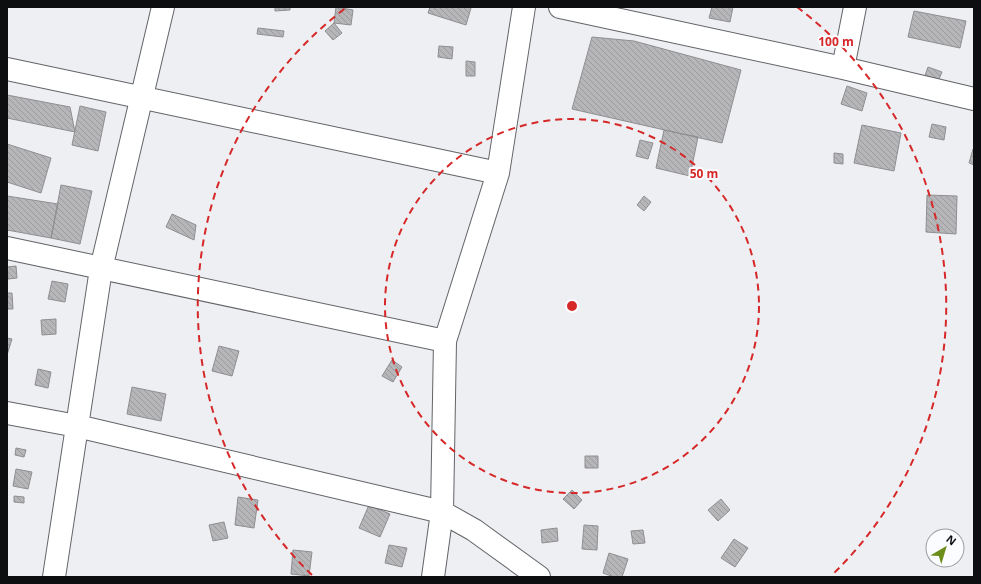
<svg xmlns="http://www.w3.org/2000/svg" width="981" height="584" font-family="'Open Sans',sans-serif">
	<defs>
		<pattern id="building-back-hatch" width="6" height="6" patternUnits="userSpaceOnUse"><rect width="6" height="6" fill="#b6b5b8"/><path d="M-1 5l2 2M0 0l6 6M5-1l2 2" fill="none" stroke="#9b9a9d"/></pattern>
	</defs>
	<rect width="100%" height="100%" fill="#edeff2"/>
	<path fill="url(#building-back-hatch)" stroke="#8f8e91" d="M275,7h15v3l-15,1z
		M336,7l17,3 -2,15 -17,-2z
		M430,7h39l2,1 -5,17 -38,-12z
		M712,7h21l-3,15 -21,-4z
		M914,11l52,10 -6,27 -52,-11z
		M334,23l8,10 -9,7 -8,-9z
		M258,28l26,3 -1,6 -26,-3z
		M592,37l42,4 107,29 -19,73 -150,-34z
		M439,46l14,1 -1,12 -14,-2z
		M466,61l9,1v14h-9z
		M928,67l14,5 -6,14 -13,-5z
		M847,86l20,7 -5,18 -21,-7z
		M7,95l63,12 5,25 -68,-14z
		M80,106l26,6 -8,39 -26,-6z
		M932,124l14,3 -2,13 -15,-3z
		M862,125l39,8 -7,38 -40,-8z
		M664,130l34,7 -8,39 -34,-8z
		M640,140l13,3 -5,16 -12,-3z
		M7,144l44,14 -10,35 -34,-11z
		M973,149l1,1v15l-5,-2z
		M834,153l9,1v10l-9,-1z
		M61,185l31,6 -12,53 -29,-6z
		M927,195l30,1 -1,38 -30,-2z
		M7,196l51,8 -7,34 -44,-8z
		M644,196l7,6 -7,9 -7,-6z
		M172,214l24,11 -2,15 -28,-13z
		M16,266l1,12 -9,1 -1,-12z
		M52,281l16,3 -3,18 -17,-3z
		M7,293h5l1,16h-6z
		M56,319v15l-14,1 -1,-15z
		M7,338l5,1 -5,16z
		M219,346l20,5 -7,25 -20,-5z
		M392,360l10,7 -9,15 -11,-6z
		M38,369l13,3 -3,16 -13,-3z
		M132,387l34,7 -5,27 -34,-7z
		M16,448l10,2 -2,7 -9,-2z
		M585,456h13v12h-13z
		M16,469l16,3 -4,17 -15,-3z
		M572,490l10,10 -8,9 -11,-10z
		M14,496l10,1v6l-10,-1z
		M238,497l20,3 -4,28 -19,-3z
		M721,499l9,11 -12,11 -10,-11z
		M369,505l21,9 -10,23 -21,-9z
		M224,522l4,16 -15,3 -4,-16z
		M584,525l14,1 -1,24 -15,-1z
		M557,528l1,13 -16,2 -1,-13z
		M643,530l2,13 -12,1 -2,-13z
		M734,539l14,9 -13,19 -14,-9z
		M389,545l18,3 -5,19 -17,-4z
		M293,550l19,2 -3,24 -18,-2z
		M609,553l19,6 -6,18h-8l-11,-4z"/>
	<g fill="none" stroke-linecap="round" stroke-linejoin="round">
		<defs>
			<path id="minor" d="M560,7l283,61 131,31
				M843,68l12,-61
				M7,69l491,104
				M7,248l438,93
				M7,413l70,13 365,86 32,18 65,47
				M54,577l47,-308 62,-262
				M433,577l9,-65 3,-171 53,-168 26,-166"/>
		</defs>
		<use href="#minor" stroke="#626467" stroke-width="24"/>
		<use href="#minor" stroke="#fff" stroke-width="22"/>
	</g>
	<g fill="none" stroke="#d62828" stroke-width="2" stroke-dasharray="7 5">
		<circle cx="572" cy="306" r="187"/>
		<path d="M312 575A374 374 0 0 1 347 7M797 7A374 374 0 0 1 832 575"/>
	</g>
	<circle cx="572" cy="306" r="6" fill="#d62828" stroke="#fafcff" stroke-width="2"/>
	<g font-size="12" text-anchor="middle" font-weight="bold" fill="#d62828" stroke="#fafcff" stroke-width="4" stroke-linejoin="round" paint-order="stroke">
		<text x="836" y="46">100 m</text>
		<text x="704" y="178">50 m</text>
	</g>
	<rect width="981" height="584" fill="none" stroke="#0d0e0f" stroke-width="16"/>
	<g transform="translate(945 548) rotate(38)"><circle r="19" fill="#fafcff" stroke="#9b9d9f"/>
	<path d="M0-3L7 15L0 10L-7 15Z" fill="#6a8e18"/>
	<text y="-6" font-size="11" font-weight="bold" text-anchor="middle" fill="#0d0e0f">N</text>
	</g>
</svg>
